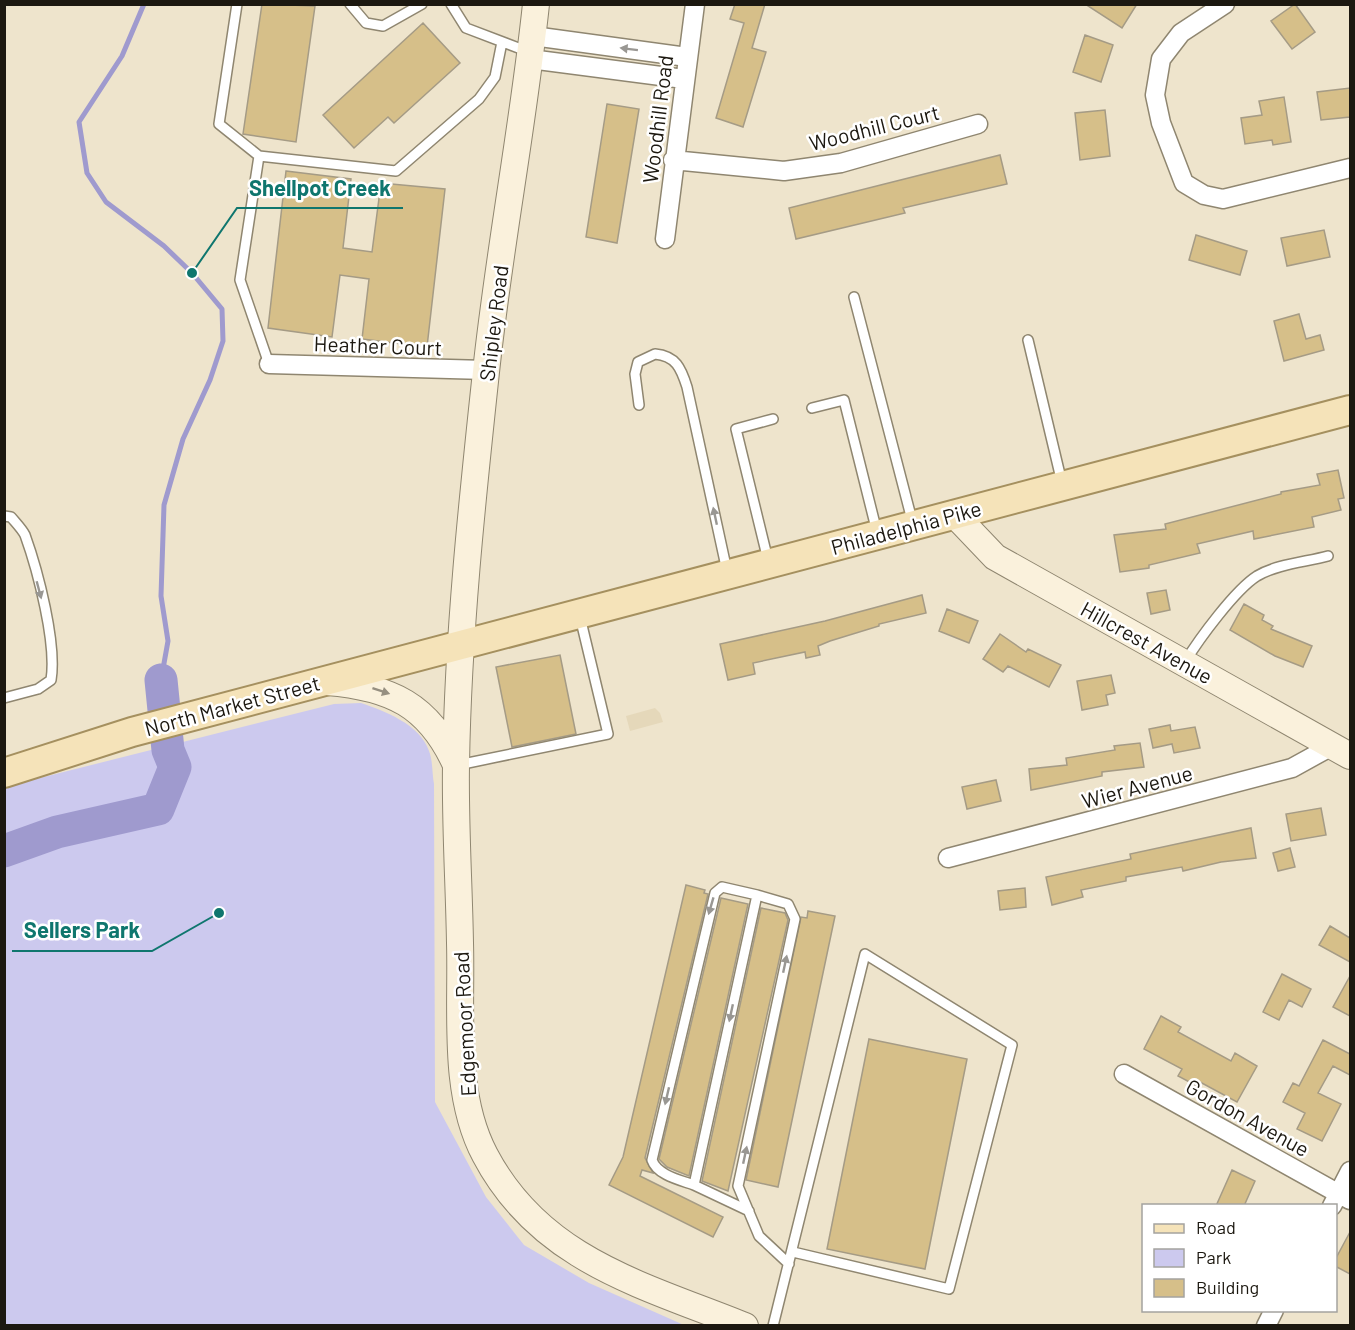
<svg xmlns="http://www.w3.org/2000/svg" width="1355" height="1330" font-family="Barlow,sans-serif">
	<rect width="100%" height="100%" fill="#eee4cc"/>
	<path fill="#e5d8ba" d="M655,708l5,5 3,9 -33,9 -4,-15z"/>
	<path fill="#ccc9ee" d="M361,703c23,8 59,21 68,48 4,10 3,23 5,33l1,318 51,95 38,48 65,38 95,42h-679l-1,-538 330,-83z"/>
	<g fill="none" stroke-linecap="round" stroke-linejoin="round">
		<path stroke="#9f9ace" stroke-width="5" d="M144,4l-22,52 -43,66 8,51 19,29 58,44 28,27 30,36 1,32 -13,39 -27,59 -19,66 -3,91 7,45 -7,39"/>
		<path stroke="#9f9ace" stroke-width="33" d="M4,851l53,-19 101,-23 17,-42 -7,-17 -7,-70"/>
	</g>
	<path fill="#d6bf89" stroke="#a59b85" stroke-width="1.5" d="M262,4l53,2 -19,136 -53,-8z
		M735,4h30l-13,44 14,4 -23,75 -27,-9 28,-95 -14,-4z
		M1085,4h52l-15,24z
		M1295,4l20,28 -23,17 -21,-28z
		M423,23l37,40 -66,60 -6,-6 -34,31 -31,-33z
		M1085,35l28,10 -12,37 -28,-10z
		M1350,88v29l-29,3 -4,-28z
		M1284,97l7,45 -18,3 -1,-5 -27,4 -4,-26 21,-3 -3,-14z
		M607,104l32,5 -22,134 -31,-6z
		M1105,110l5,46 -30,4 -5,-47z
		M1000,155l7,29 -104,24 2,5 -109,26 -7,-31z
		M286,171l65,8 -8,69 29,4 9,-69 64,6 -18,158 -65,-8 7,-60 -29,-4 -8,62 -64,-9z
		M1324,230l6,27 -43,9 -6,-28z
		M1196,235l51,16 -7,24 -51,-15z
		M1299,314l7,25 14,-4 4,15 -40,11 -10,-40z
		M1338,470l6,28 -6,1 3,11 -29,7 2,10 -60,12 -1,-8 -56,13 3,9 -51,12v3l-29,4 -6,-37 52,-6 -1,-5 116,-30v-2l39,-7 -3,-11z
		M1166,590l4,20 -19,4 -4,-21z
		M922,595l4,18 -47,11v2l-49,15 -12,5 2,9 -14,3 -1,-6 -52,11 2,11 -27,6 -8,-36 105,-23z
		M1244,604l20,11 -2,5 11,6 -2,3 41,17 -9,21 -28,-11 -45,-26z
		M947,609l31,12 -9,22 -30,-12z
		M1000,634l26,18 2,-3 33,16 -12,22 -41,-21 -5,6 -20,-13z
		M560,655l16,79 -64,13 -16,-80z
		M1111,675l4,18 -9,2 2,10 -26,5 -5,-29z
		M1170,725l1,6 24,-4 5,21 -26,5 -2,-9 -19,4 -4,-19z
		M1140,743l4,24 -42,5v4l-71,14 -2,-21 38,-4 -1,-7 49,-8 -1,-4z
		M996,780l5,21 -34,8 -5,-22z
		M1321,808l5,27 -35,6 -5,-27z
		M1251,828l5,30 -35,4 -38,9 -1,-4 -56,10v4l-45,9 2,7 -31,8 -6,-28 85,-18 -1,-5z
		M1290,848l5,19 -17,4 -5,-18z
		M686,885l19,5 -1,3 4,1 -63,264 8,15 -11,-3 -2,6 83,41 -10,20 -104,-52 14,-28z
		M1025,888l1,19 -26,3 -2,-19z
		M721,898l27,6 -59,272 -22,-9 -8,-8z
		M761,908l24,5 3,7 -60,271 -26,-10z
		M808,911l27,5 -57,271 -32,-7 55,-263 6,1z
		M1330,926l20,12v24l-31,-17z
		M1282,974l29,15 -9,18 -13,-7 -10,20 -16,-8z
		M1350,976v40l-17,-9z
		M1161,1016l20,11 -3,5 53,29 4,-8 22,13 -20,36 -37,-20 -3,4 -19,-10 4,-7 -38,-20z
		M869,1039l98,20 -42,210 -98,-20z
		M1323,1040l27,14v21l-17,-9 -15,27 23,11 -19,37 -25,-12 8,-16 -22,-11 10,-19 6,3z
		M1232,1170l23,11 -11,25h-28z
		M1350,1232v42l-15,-8v-6z"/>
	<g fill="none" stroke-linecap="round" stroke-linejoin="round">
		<defs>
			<path id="lane" d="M237,4l-18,120 40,32 -19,124 29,84
				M350,4l16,19 17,3 39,-22
				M451,4l15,24 63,24
				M259,156l137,15 83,-72 16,-22 7,-35
				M854,297l59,227
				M1028,340l34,143
				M639,405l-4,-31 3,-12 17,-8c21,2 26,14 32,33l40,184
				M812,408l32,-8 33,132
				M4,516l7,1c5,6 11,12 14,18 13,36 32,109 26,145l-13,9 -34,9
				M768,560l-32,-131 37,-10
				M1185,662c14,-23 50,-72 72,-86 20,-12 49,-14 71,-20
				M458,765l150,-31 -28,-117
				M694,1185c-14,-5 -37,-10 -42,-25l63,-267 7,-6 35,8
				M749,1211l-55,-26 63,-290 31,9 7,15 -57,267 21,50 30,28
				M773,1326l92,-372 147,91 -63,244 -156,-37"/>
			<path id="street" d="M1225,4l-44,29 -20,26 -6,36 6,28 23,60 20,12 19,4 127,-31
				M533,36l154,21
				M530,59l154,20
				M673,160l111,11 57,-8 137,-39
				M665,239l30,-235
				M269,364l217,6
				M948,858l344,-90 40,-22
				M1124,1074l226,126
				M1332,1206l18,-35
				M1266,1326l8,-16"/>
			<path id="secondary" d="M536,4c-13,124 -37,245 -50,368 -14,130 -28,262 -30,393 -1,59 3,119 4,178 2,68 -8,150 25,212 55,105 158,130 260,171
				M954,514l41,43 355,199
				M327,682c64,5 102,23 129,83"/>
			<path id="primary" d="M4,773l128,-41 1218,-322"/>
		</defs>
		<use href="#lane" stroke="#8f8670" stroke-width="12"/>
		<use href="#street" stroke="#8f8670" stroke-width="21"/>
		<use href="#secondary" stroke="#8f8670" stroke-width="28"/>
		<use href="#primary" stroke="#a5905f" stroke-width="32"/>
		<use href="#lane" stroke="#fff" stroke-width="9"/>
		<use href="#street" stroke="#fff" stroke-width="18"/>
		<use href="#secondary" stroke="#faf1dc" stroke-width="26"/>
		<use href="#primary" stroke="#f5e3b9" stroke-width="28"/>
	</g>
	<defs><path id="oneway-solid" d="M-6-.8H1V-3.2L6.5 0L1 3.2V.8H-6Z" transform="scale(1.5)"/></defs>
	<g fill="#999793">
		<use href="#oneway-solid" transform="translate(629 49) rotate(-173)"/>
		<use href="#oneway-solid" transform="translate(715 516) rotate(-102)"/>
		<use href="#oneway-solid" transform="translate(39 590) rotate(75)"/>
		<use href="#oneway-solid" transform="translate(711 906) rotate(106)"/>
		<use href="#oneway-solid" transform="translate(785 964) rotate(-78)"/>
		<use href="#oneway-solid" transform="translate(731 1013) rotate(102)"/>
		<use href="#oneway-solid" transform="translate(667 1096) rotate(103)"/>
		<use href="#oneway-solid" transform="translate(745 1155) rotate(-78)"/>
	</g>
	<use fill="#968f80" href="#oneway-solid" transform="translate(381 691) rotate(18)"/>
	<g text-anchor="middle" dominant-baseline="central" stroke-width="5" stroke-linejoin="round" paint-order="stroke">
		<g font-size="21" fill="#1c1810" stroke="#fff">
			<text transform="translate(657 119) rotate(-83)">Woodhill Road</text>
			<text transform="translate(874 127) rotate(-14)">Woodhill Court</text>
			<text transform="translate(493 323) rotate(-83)">Shipley Road</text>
			<text transform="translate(378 345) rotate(2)">Heather Court</text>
			<text transform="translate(906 527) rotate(-15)">Philadelphia Pike</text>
			<text transform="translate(1147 642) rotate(29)">Hillcrest Avenue</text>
			<text transform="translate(232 705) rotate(-15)">North Market Street</text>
			<text transform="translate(1137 786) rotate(-15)">Wier Avenue</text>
			<text transform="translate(464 1024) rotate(-93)">Edgemoor Road</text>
			<text transform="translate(1248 1117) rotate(29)">Gordon Avenue</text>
		</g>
	</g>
	<path fill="none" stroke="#0f766e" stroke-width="2" d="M192 273L237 208H403M219 913L152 951H12"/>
	<g fill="#0f766e" stroke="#fff" stroke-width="2">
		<circle cx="192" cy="273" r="6"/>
		<circle cx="219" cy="913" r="6"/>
	</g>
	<g font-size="22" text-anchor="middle" font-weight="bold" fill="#0f766e" stroke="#fff" stroke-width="5" stroke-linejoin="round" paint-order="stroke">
		<text x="320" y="196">Shellpot Creek</text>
		<text x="82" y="938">Sellers Park</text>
	</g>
	<rect width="1355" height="1330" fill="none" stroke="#1c1810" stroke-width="12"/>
	<rect x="1142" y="1204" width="195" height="108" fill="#ffffff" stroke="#a4a39f" stroke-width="1.5"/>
	<rect x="1154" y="1224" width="30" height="9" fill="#f5e3b9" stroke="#a4a39f" stroke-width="1.5"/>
	<text x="1196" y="1234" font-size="18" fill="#1c1810">Road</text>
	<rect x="1154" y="1249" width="30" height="18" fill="#ccc9ee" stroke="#a4a39f" stroke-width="1.5"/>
	<text x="1196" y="1264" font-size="18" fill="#1c1810">Park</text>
	<rect x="1154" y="1279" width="30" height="18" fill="#d6bf89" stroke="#a4a39f" stroke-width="1.5"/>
	<text x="1196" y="1294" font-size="18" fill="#1c1810">Building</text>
</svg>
